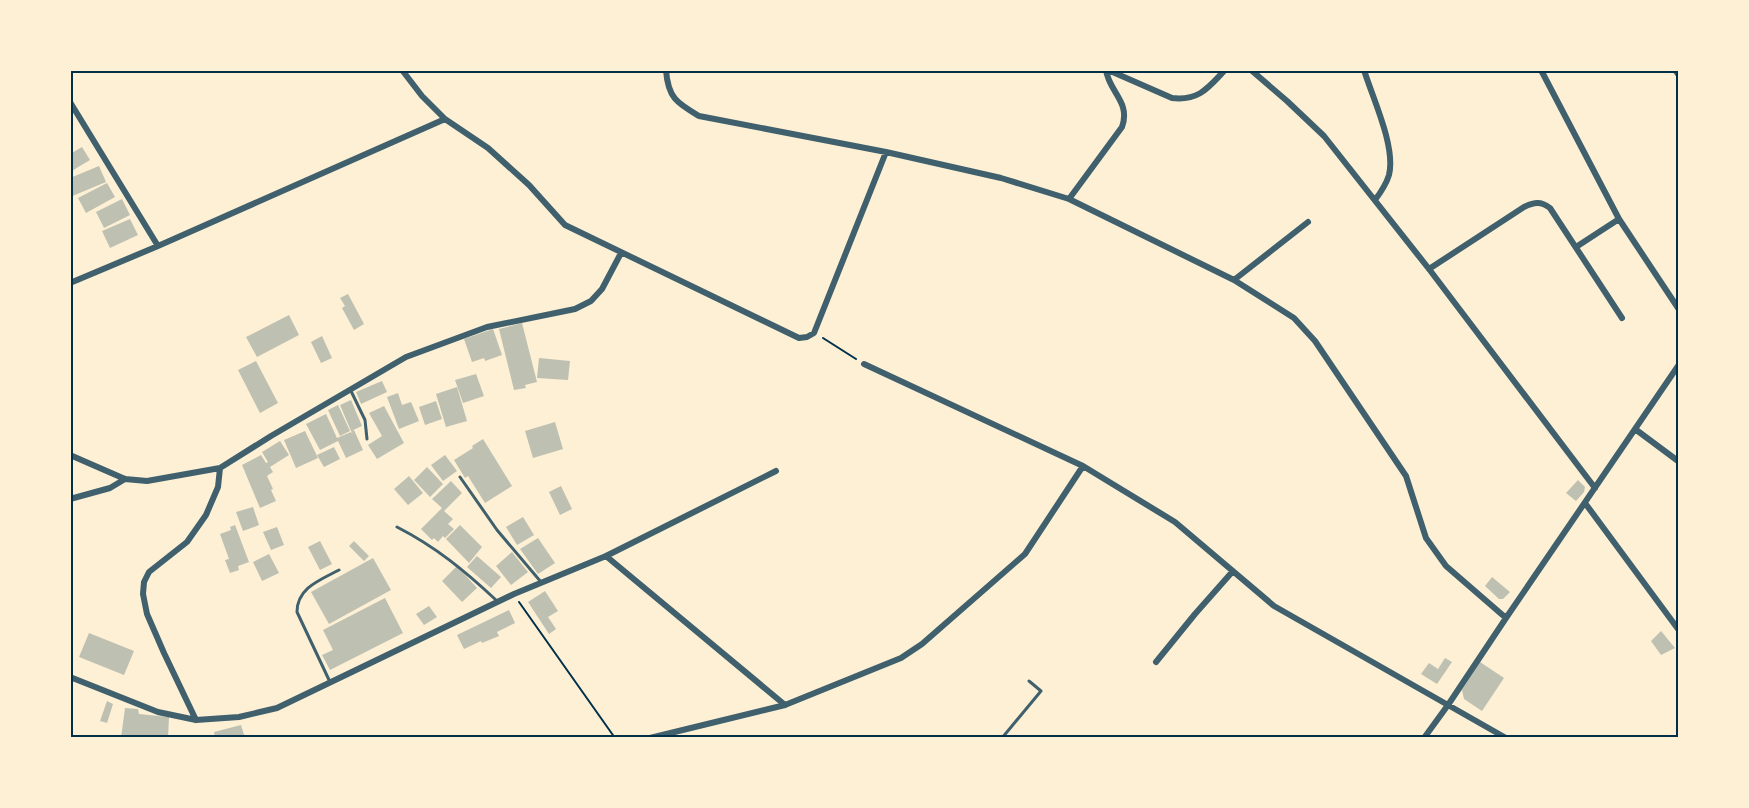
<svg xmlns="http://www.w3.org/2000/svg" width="1749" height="808" font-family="'Work Sans',sans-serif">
	<rect width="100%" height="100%" fill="#fdf0d5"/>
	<path fill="#bec0b2" d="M82,147l8,13 -20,12v-18z
		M99,166l7,16 -36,15v-19z
		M107,183l8,14 -29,16 -8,-15z
		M122,199l8,16 -26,13 -8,-16z
		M130,219l8,16 -28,13 -8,-17z
		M348,294l16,30 -10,6 -12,-22 3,-2 -5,-8z
		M289,315l10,20 -42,22 -11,-20z
		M522,323l15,59 -12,3 1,3 -12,2 -15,-61z
		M493,329l9,26 -17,6 -1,-3 -12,4 -8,-23z
		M322,336l10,22 -11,5 -10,-21z
		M539,358l31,3 -2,19 -31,-2z
		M256,361l22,42 -18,10 -22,-43z
		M476,374l8,22 -21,7 -8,-23z
		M382,381l5,11 -26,12 -5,-12z
		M457,387l10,34 -21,6 -10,-33z
		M398,393l4,12 9,-3 8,19 -20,8 -12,-32z
		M351,400l11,26 -11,5 -11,-26z
		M436,401l6,18 -17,6 -6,-18z
		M338,405l12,26 -10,5 -12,-26z
		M384,406l20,37 -27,16 -9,-14 14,-9 -13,-23z
		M326,414l11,24 14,-6 2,2 -2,-3 3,-1 9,20 -17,8 -8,-17 -18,9 -14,-26z
		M555,422l8,27 -30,9 -8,-27z
		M305,431l13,27 -22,10 -12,-28z
		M483,439l29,47 -27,17 -17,-27 -3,2 -11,-18 19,-12 -1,-2z
		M280,441l9,14 -19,12 3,5 -6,4 6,13 -2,1 5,11 -16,7 -18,-43 19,-10 5,8 2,-1 -6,-10z
		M334,447l6,12 -16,8 -7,-12z
		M445,455l12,16 -14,10 -12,-16z
		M427,467l16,17 -13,13 -16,-17z
		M409,476l14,17 -15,12 -14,-16z
		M1578,480l7,7 -1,5 -8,9 -10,-8z
		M451,481l11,12 -18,18 9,8 -5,5 6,5 -9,9 -2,-2 -5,6 -4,-4 -2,2 -11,-11 21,-21 -10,-9z
		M561,486l11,23 -12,6 -11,-23z
		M253,507l6,18 -16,6 -7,-19z
		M523,517l11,18 -17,10 -11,-18z
		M235,525l14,37 -11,4 1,4 -9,3 -5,-13 4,-1 -9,-25 11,-4 -1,-3z
		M460,525l22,22 -13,16 -23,-24z
		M277,527l7,18 -13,5 -8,-18z
		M538,538l17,25 -17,11 -18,-25z
		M320,541l12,23 -12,6 -12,-23z
		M354,541l15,15 -5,5 -15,-15z
		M512,552l16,20 -17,13 -15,-19z
		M269,554l10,19 -17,8 -9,-19z
		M477,556l24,21 -10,11 -24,-21z
		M373,558l18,32 -62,34 -18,-32z
		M457,566l20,22 -15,14 -20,-21z
		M1492,577l18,15 -7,7h-4l-14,-13z
		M545,591l13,20 -10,6 8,12 -7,5 -21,-32z
		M385,598l18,35 -73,37 -8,-15 11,-5 -10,-20z
		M429,606l8,11 -13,8 -8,-11z
		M509,610l6,13 -18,9 2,4 -17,7 -1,-2 -17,8 -7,-14z
		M1661,631l14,17 -14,7 -10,-14z
		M89,633l45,18 -10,24 -45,-18z
		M1445,658l7,4 -15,22 -16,-10 8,-11 9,6z
		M1480,662l24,16 -22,33 -18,-12 -2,-9z
		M107,701l6,3 -6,19 -7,-2z
		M125,708l13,1 1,5 30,3 -1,21h-47z
		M241,725l4,13h-30l-1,-6z"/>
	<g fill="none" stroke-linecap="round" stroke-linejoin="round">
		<path stroke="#003049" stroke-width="2" d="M823,338l33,21
			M519,602l96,136"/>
		<path stroke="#3f606c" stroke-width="3" d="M351,391l14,29 2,19
			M460,477l37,53 44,52
			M397,527c39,20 68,44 99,73
			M330,682l-33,-70c0,-24 23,-32 42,-42
			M1002,738l39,-47 -12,-10"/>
		<path stroke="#3f606c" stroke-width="6" d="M402,70l20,26 23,23 43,29 41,37 36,40 234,113 8,-1 7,-4 72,-181
			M666,70c2,28 11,33 33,46l187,36 115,26 68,21
			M1106,70c3,22 25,32 16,57l-53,72 165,81 60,38 21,23 91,135 20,62 20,28 60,52
			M1108,70l64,28c27,3 36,-10 53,-28
			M1251,70l36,31 37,35 105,133 166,219
			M1364,70c9,29 32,77 25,105 -3,10 -8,17 -14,25
			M1541,70l78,149 59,89
			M1675,70l3,4
			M70,102l88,144
			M1576,247l43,-28
			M1429,269l95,-62c10,-5 17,-6 26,1l72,110
			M1234,280l74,-58
			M70,283l88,-37 287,-127
			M864,364l219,102 92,56 99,84 232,132
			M1635,429l43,32
			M70,455l55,24 22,2 73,-13 51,-32 135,-79 81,-30 88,-18 16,-8 11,-12 19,-36
			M70,499l40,-11 15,-9
			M1585,503l93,126
			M606,556l179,149
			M1156,662l39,-48 38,-43
			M70,677l88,35 38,8 43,-3 38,-9 237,-114 92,-38 170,-85
			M196,720l-32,-67 -17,-39 -4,-20 1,-12 5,-10 38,-30 19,-27 12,-28 2,-19
			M650,738l135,-33 116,-47 21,-14 103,-90 58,-88
			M1424,738l24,-33 58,-87 172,-252"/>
	</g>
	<rect width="1749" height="808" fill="none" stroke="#fdf0d5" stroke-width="144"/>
	<rect x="72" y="72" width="1605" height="664" fill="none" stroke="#003049" stroke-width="2"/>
</svg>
